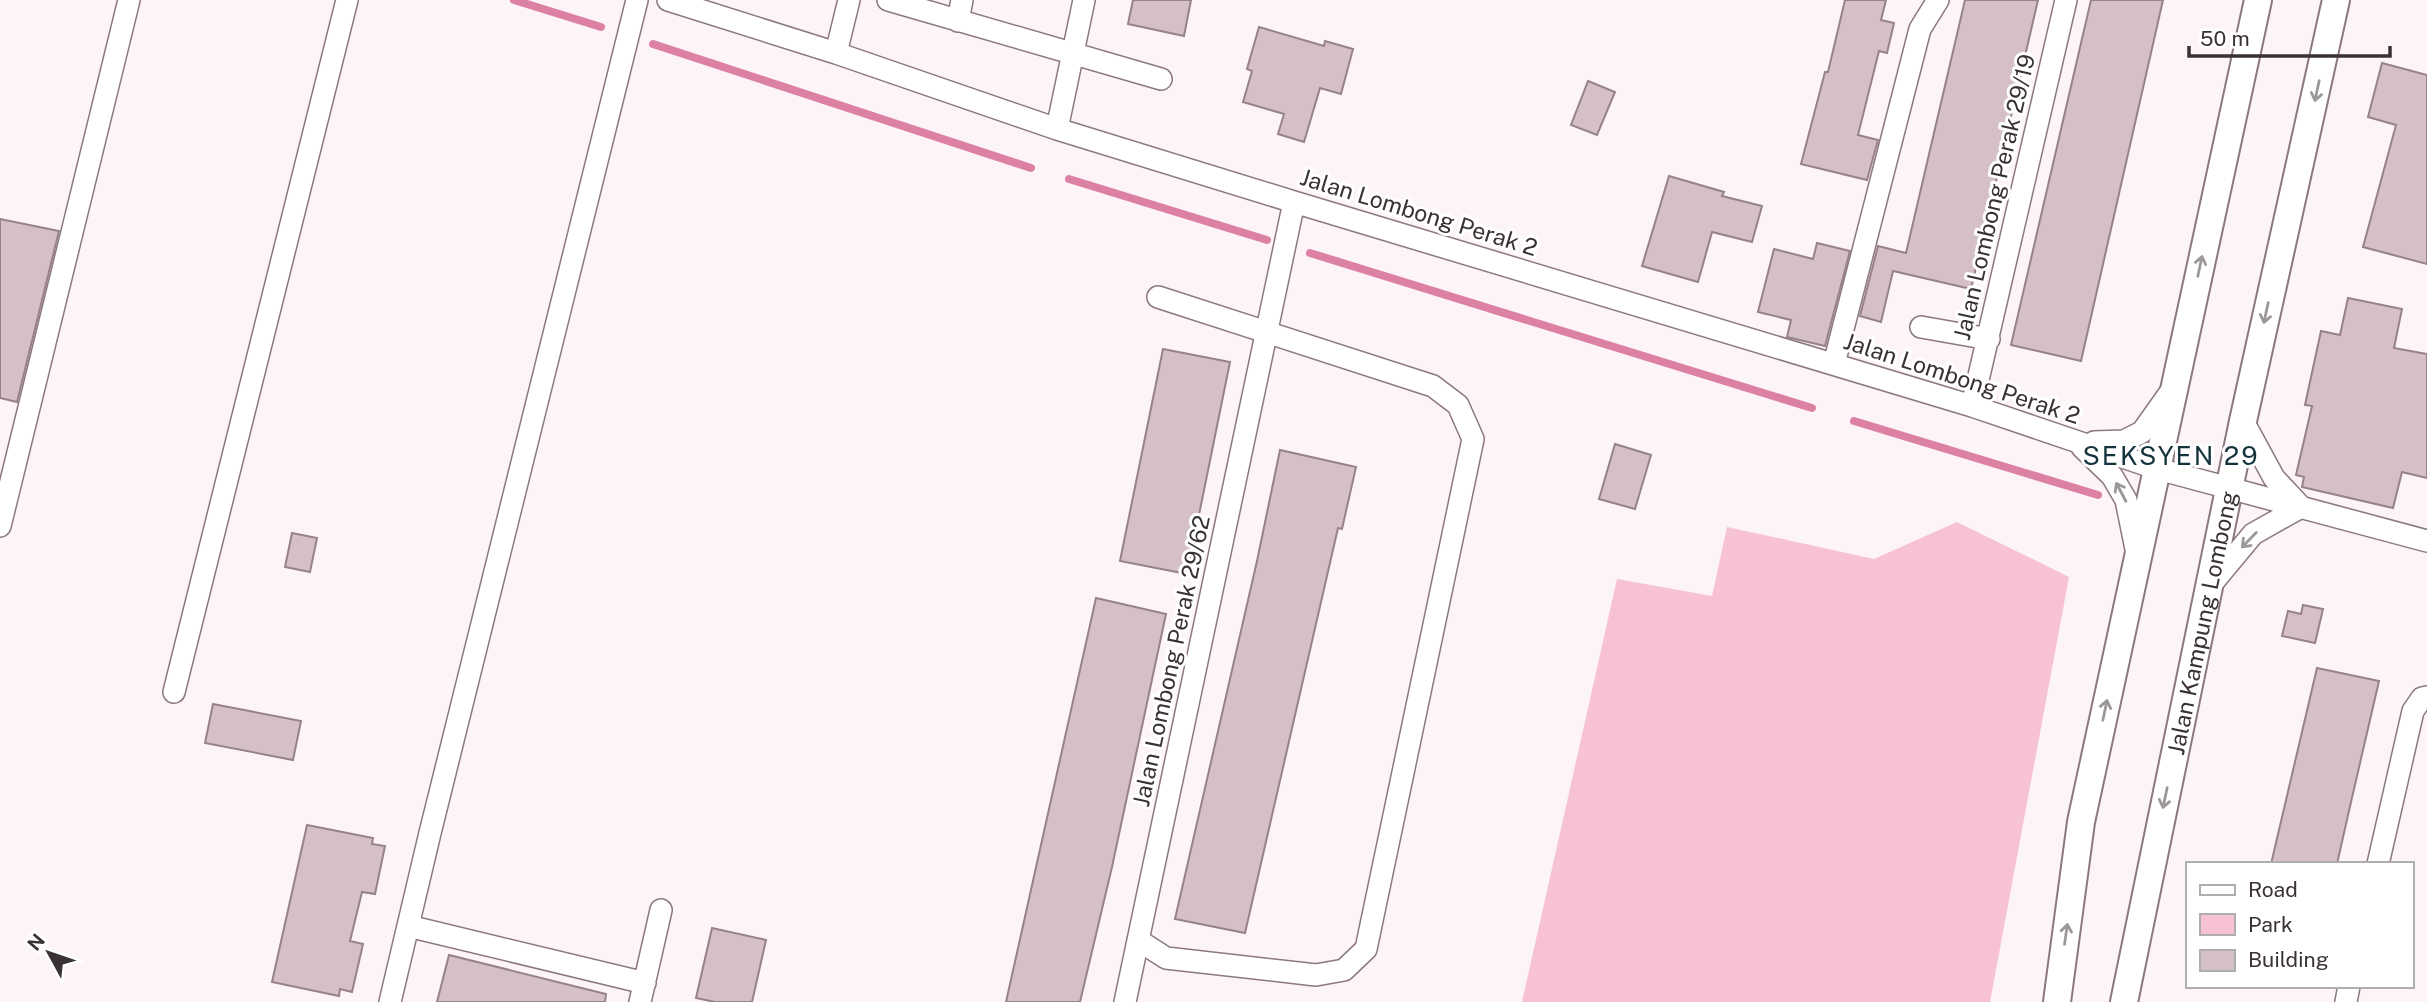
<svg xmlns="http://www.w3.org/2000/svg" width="2427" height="1002" font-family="'Public Sans',sans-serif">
	<rect width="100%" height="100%" fill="#fdf4f7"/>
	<path fill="#f7c2d4" d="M1957,522l112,55 -79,425h-468l95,-423 95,17 15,-69 147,32z"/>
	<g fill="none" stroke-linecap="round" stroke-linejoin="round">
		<path stroke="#dc81a3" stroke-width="8" d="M514,0l87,27
			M653,44l378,124
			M1069,179l198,61
			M1310,253l502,155
			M1854,421l244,74"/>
	</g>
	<path fill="#d6c0c7" stroke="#968288" stroke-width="2" d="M1133,0h58l-7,36 -56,-12z
		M1845,0h41l-5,20 13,3 -7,30 -8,-2 -21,84 20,5 -11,40 -66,-16 24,-92h3z
		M1965,0h73l-67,289 -78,-18 -12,51 -21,-6 18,-70 28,7z
		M2091,0h72l-82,361 -70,-16z
		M1259,27l65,19 1,-5 28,8 -12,45 -21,-6 -16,54 -26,-8 6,-20 -41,-12 9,-31 -5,-2z
		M2382,63l45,12v189l-64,-17 33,-122 -28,-8z
		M1588,81l27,11 -18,43 -26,-10z
		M1669,176l55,16 -2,4 40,10 -10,36 -40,-10 -14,50 -56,-16z
		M0,219l59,12 -42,171 -17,-4z
		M1817,243l33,8 -25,95 -38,-9 4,-17 -33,-8 16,-63 39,10z
		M2348,298l54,11 -8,39 33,6v124l-25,-6 -9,36 -91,-21 2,-10 -8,-2 16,-69 -7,-1 16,-74 19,4z
		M1163,349l67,13 -43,212 -67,-13z
		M1615,444l36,11 -16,54 -36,-10z
		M1280,450l76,17 -14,62 -4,-1 -93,405 -70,-14 82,-358z
		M292,533l25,5 -7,34 -25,-5z
		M1096,598l70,16 -54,253 -32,135h-74z
		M2303,605l20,4 -8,34 -33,-7 6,-25 13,3z
		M2317,668l62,13 -28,121 -14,62h-66z
		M213,704l88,17 -8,39 -88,-17z
		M307,825l66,13 -1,6 13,2 -10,48 -13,-2 -12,49 13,3 -11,48 -12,-3 -1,7 -67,-14z
		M712,928l54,12 -14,62h-37l-19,-4z
		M449,955l157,39 -1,8h-168z"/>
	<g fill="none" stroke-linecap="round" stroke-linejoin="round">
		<defs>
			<path id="minor" d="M668,0l168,53 221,76 237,73 678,204 186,63 269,72
				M888,0l273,79
				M958,21l4,-21
				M836,53l13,-53
				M1057,129l27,-129
				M1921,327l68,12
				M1834,364l86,-335 18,-29
				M1972,406l94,-406
				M2243,421l31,57 27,29
				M2094,442l30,-1 18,-9 27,-38
				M2082,447l30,29 14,24 11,54
				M0,526l129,-526
				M2209,587l44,-53 48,-27
				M174,692l173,-692
				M2378,864l35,-153 9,-13 5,-1
				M408,926l237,57
				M1138,940l28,18 150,17 28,-5 22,-21 107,-510 -15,-34 -25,-19 -275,-89
				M390,1002l40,-169 207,-833
				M640,1002l21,-92
				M1125,1002l169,-800
				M2346,1002l3,-16"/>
			<g id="tertiary">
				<path d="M2057,1002l24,-180 177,-822"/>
				<path id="s1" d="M2124,1002l119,-581 93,-421"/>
			</g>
		</defs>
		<use href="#minor" stroke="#8c787e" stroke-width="24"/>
		<use href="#tertiary" stroke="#8c787e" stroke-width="30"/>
		<use href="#minor" stroke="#fff" stroke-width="21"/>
		<use href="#tertiary" stroke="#fff" stroke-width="26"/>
	</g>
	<defs><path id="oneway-shaft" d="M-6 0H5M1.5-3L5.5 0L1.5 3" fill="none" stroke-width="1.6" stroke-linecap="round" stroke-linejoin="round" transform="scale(1.75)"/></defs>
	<g stroke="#9c9899">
		<use href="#oneway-shaft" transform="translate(2317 91) rotate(102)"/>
		<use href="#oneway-shaft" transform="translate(2200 266) rotate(-78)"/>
		<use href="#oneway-shaft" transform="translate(2266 313) rotate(102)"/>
		<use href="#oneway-shaft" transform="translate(2121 492) rotate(-118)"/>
		<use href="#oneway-shaft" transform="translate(2249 540) rotate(134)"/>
		<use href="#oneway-shaft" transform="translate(2105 710) rotate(-78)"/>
		<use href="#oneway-shaft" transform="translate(2165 798) rotate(102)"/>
		<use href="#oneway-shaft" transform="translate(2066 934) rotate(-82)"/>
	</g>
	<g text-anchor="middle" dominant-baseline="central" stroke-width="6" stroke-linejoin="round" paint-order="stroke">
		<g font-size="23" fill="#393133" stroke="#fff">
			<text transform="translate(1994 197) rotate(-77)">Jalan Lombong Perak 29/19</text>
			<text transform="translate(1419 212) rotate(17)">Jalan Lombong Perak 2</text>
			<text transform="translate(1962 378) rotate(18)">Jalan Lombong Perak 2</text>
			<text stroke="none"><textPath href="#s1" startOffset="387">Jalan Kampung Lombong</textPath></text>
			<text transform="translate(1171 661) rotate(-78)">Jalan Lombong Perak 29/62</text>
		</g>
		<g font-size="26" letter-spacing="2" fill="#15333d" stroke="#fff">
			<text x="2171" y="455">SEKSYEN 29</text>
		</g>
	</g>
	<rect x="2186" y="862" width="228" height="126" fill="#ffffff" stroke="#b0adad" stroke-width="2"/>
	<rect x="2200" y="885" width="35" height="10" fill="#ffffff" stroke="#b0adad" stroke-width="2"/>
	<text x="2248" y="897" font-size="21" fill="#393133">Road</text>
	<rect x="2200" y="914" width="35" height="21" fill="#f7c2d4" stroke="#b0adad" stroke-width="2"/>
	<text x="2248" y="932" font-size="21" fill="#393133">Park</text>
	<rect x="2200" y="950" width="35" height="21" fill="#d6c0c7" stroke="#b0adad" stroke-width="2"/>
	<text x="2248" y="967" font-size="21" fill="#393133">Building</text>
	<g transform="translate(49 953) rotate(310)" stroke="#ffffff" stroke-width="5" paint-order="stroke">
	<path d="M0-5L12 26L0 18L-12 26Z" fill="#393133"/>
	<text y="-10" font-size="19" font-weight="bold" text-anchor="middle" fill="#393133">N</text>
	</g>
	<path d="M2189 46v10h201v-10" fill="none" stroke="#393133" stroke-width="3.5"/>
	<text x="2200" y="46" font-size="21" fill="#393133" stroke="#ffffff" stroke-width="5" paint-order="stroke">50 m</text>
</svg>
